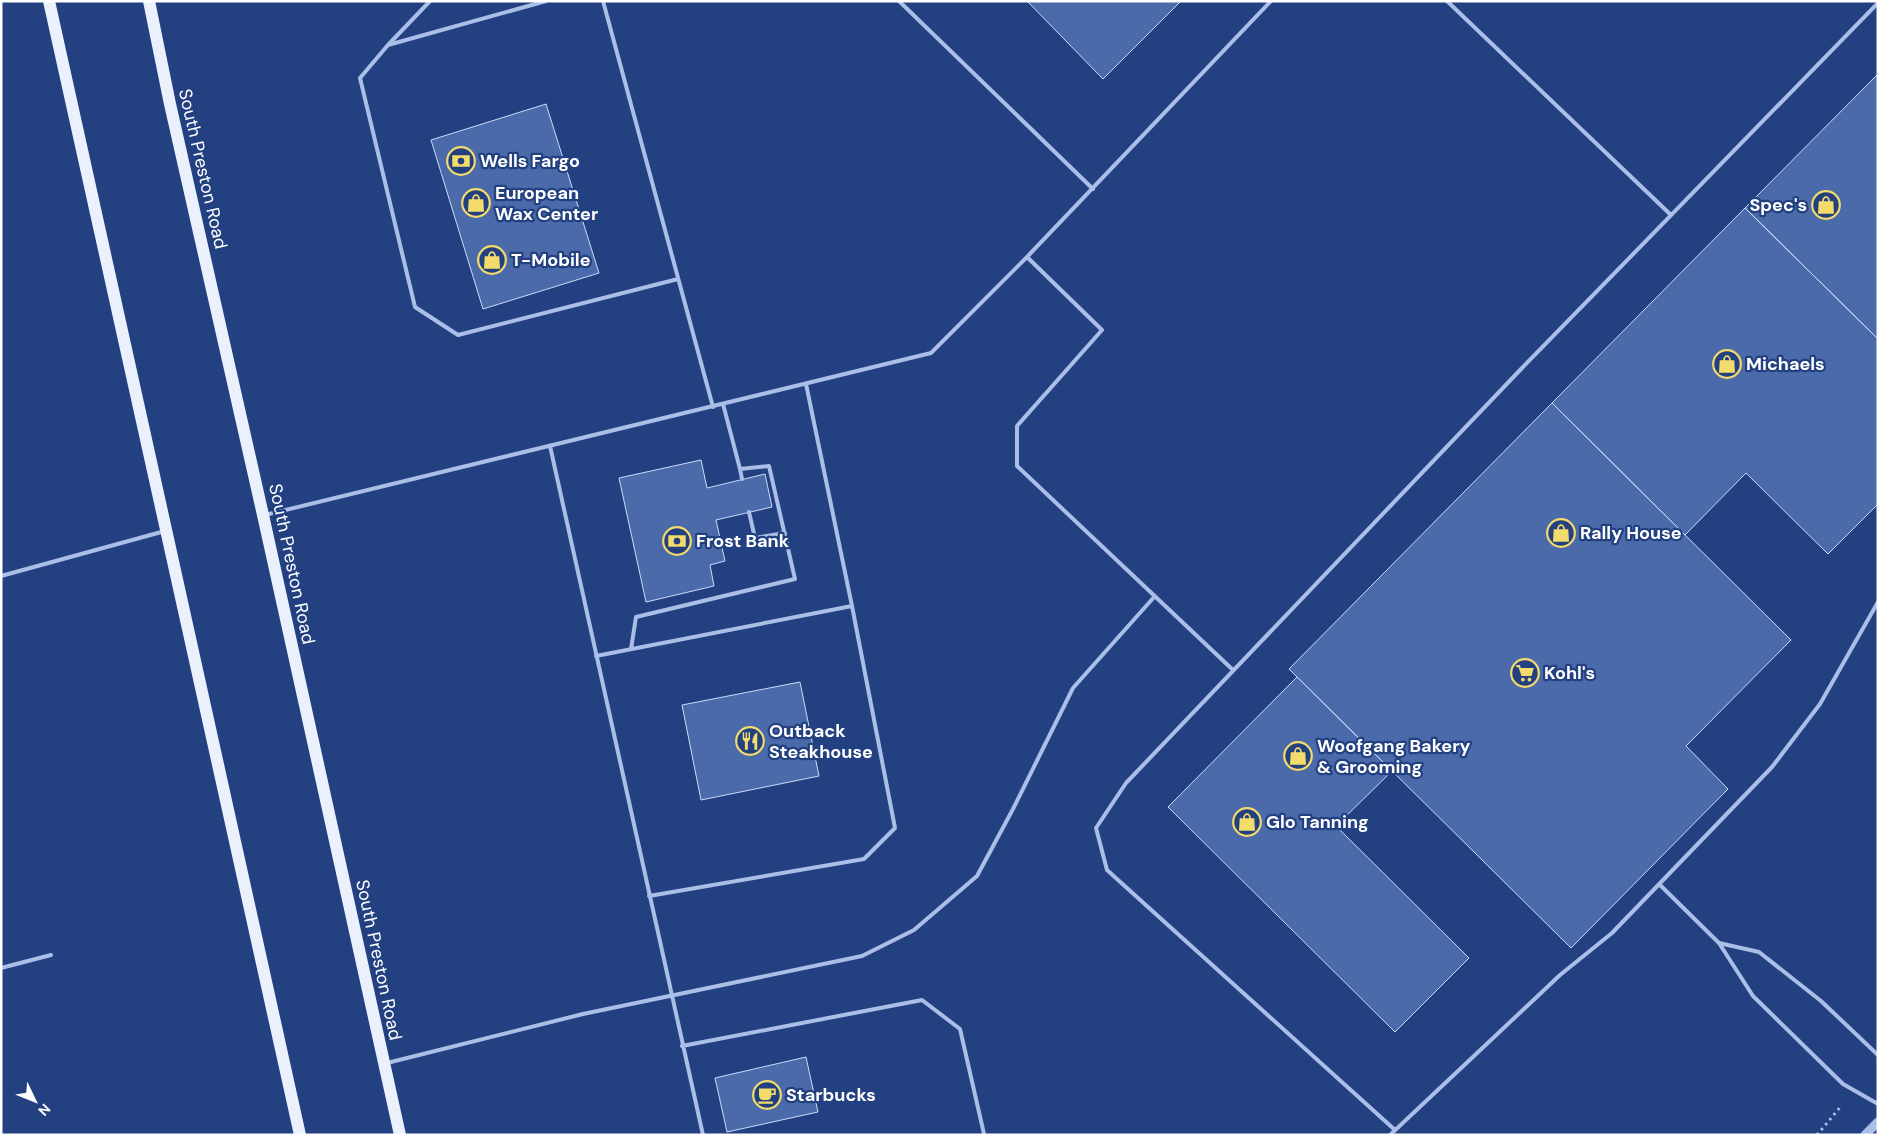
<svg xmlns="http://www.w3.org/2000/svg" width="1879" height="1136" font-family="'DM Sans',sans-serif">
	<rect width="100%" height="100%" fill="#234181"/>
	<path fill="#4b6aaa" stroke="#cddbf6" d="M1027,1h154l-78,78z
		M1878,74v265l-133,-131z
		M546,104l53,169 -116,36 -52,-169z
		M1745,208l133,131v165l-50,50 -82,-81 -61,62 -133,-132z
		M1552,403l239,237 -105,106 42,43 -157,159 -282,-279z
		M701,460l6,28 58,-14 7,33 -56,13 9,41 -15,4 4,21 -68,16 -27,-124z
		M1297,677l95,94 -56,55 133,132 -74,74 -227,-225z
		M800,682l19,94 -118,24 -19,-95z
		M806,1057l12,55 -91,20 -12,-54z"/>
	<g fill="none" stroke-linecap="round" stroke-linejoin="round">
		<path stroke="#aabee7" stroke-width="3" stroke-dasharray="2.5 4" stroke-linecap="butt" d="M1817,1135l25,-30"/>
		<path stroke="#aabee7" stroke-width="4" d="M546,1l-158,44 -28,33 55,229 43,28 220,-56
			M603,1l110,406
			M899,1l194,188
			M1447,1l224,214
			M388,45l42,-44
			M1027,257l75,73 -85,96v40l216,204
			M550,446l153,689
			M740,469l2,10
			M749,512l6,26 30,-5
			M265,515l666,-162 96,-96 244,-256
			M1,576l164,-45
			M631,649l5,-32 159,-38 -26,-113 -29,3 -17,-65
			M596,656l256,-50 -46,-222
			M1659,884l60,59 34,53 90,88 35,20
			M649,896l215,-37 31,-31 -43,-222
			M1719,943l40,9 62,49 57,54
			M1,968l50,-13
			M682,1046l240,-46 38,29 24,105 -1,1
			M387,1063l196,-49 279,-58 52,-26 63,-54 36,-67 60,-121 82,-92
			M1395,1130l-288,-260 -11,-42 30,-45 396,-415 356,-365
			M1390,1135l170,-160 52,-42 160,-166 48,-63 58,-102"/>
		<path stroke="#aabee7" stroke-width="9" d="M1865,1135l13,-13"/>
		<path stroke="#ebf0fd" stroke-width="12" d="M49,1l251,1134
			M149,1l21,103 93,411 137,620"/>
	</g>
	<defs>
		<symbol id="bank-ring" viewBox="-11 -11 22 22"><circle r="9.5" fill="#234181" stroke="#f3db6c" stroke-width="1.5"/><path d="M-6-4H6V4H-6ZM0-2.3a2.3 2.3 0 1 0 0 4.6a2.3 2.3 0 1 0 0-4.6Z" fill="#f3db6c"/></symbol>
		<symbol id="shop-ring" viewBox="-11 -11 22 22"><circle r="9.5" fill="#234181" stroke="#f3db6c" stroke-width="1.5"/><path d="M-5-2.5h2.3a2.7 3.5 0 0 1 5.4 0H5L5.5 6h-11ZM-1.5-2.5h3a1.5 2.3 0 0 0-3 0Z" fill="#f3db6c"/></symbol>
		<symbol id="supermarket-ring" viewBox="-11 -11 22 22"><circle r="9.5" fill="#234181" stroke="#f3db6c" stroke-width="1.5"/><path d="M-6-5.5h2.5l.6 2H6L4.5 2H-2.5L-4.4-4H-6ZM-1.5 3.2a1.3 1.3 0 1 0 .1 0ZM3 3.2a1.3 1.3 0 1 0 .1 0Z" fill="#f3db6c"/></symbol>
		<symbol id="restaurant-ring" viewBox="-11 -11 22 22"><circle r="9.5" fill="#234181" stroke="#f3db6c" stroke-width="1.5"/><path d="M-5-6h1v4h1v-4h1v4h1v-4h1v5L-1.5 .5V6h-2V.5L-5-1ZM5-6V6H3V1.5H1.5Q1.5-4 5-6Z" fill="#f3db6c"/></symbol>
		<symbol id="cafe-ring" viewBox="-11 -11 22 22"><circle r="9.5" fill="#234181" stroke="#f3db6c" stroke-width="1.5"/><path d="M-5.5-4.5H6V0H3Q3 3.5 0 3.5H-2.5Q-5.5 3.5-5.5 0ZM3-3.2v2h1.7v-2ZM-6 4.5H4V6H-6Z" fill="#f3db6c"/></symbol>
	</defs>
	<g fill-rule="evenodd">
		<use href="#bank-ring" x="445" y="145" width="32" height="32"/>
		<use href="#shop-ring" x="460" y="187" width="32" height="32"/>
		<use href="#shop-ring" x="1810" y="189" width="32" height="32"/>
		<use href="#shop-ring" x="476" y="244" width="32" height="32"/>
		<use href="#shop-ring" x="1711" y="348" width="32" height="32"/>
		<use href="#shop-ring" x="1545" y="517" width="32" height="32"/>
		<use href="#bank-ring" x="661" y="525" width="32" height="32"/>
		<use href="#supermarket-ring" x="1509" y="657" width="32" height="32"/>
		<use href="#restaurant-ring" x="734" y="725" width="32" height="32"/>
		<use href="#shop-ring" x="1282" y="740" width="32" height="32"/>
		<use href="#shop-ring" x="1231" y="806" width="32" height="32"/>
		<use href="#cafe-ring" x="751" y="1079" width="32" height="32"/>
	</g>
	<g text-anchor="middle" dominant-baseline="central" stroke-width="4.5" stroke-linejoin="round" paint-order="stroke">
		<g font-size="18" font-weight="bold" fill="#fff" stroke="#234181" text-anchor="start">
			<text x="480" y="161">Wells Fargo</text>
			<text x="495" y="193">European<tspan x="495" dy="21">Wax Center</tspan></text>
			<text x="1807" y="205" text-anchor="end">Spec's</text>
			<text x="511" y="260">T-Mobile</text>
			<text x="1746" y="364">Michaels</text>
			<text x="1580" y="533">Rally House</text>
			<text x="696" y="541">Frost Bank</text>
			<text x="1544" y="673">Kohl's</text>
			<text x="769" y="731">Outback<tspan x="769" dy="21">Steakhouse</tspan></text>
			<text x="1317" y="746">Woofgang Bakery<tspan x="1317" dy="21">&amp; Grooming</tspan></text>
			<text x="1266" y="822">Glo Tanning</text>
			<text x="786" y="1095">Starbucks</text>
		</g>
		<g font-size="18" fill="#fff" stroke="#234181">
			<text transform="translate(203 169) rotate(77)">South Preston Road</text>
			<text transform="translate(292 564) rotate(78)">South Preston Road</text>
			<text transform="translate(379 960) rotate(78)">South Preston Road</text>
		</g>
	</g>
	<rect width="1879" height="1136" fill="none" stroke="#ffffff" stroke-width="5"/>
	<g transform="translate(35 1101) rotate(133)" stroke="#234181" stroke-width="4" paint-order="stroke">
	<path d="M0-4L9 19L0 12L-9 19Z" fill="#ffffff"/>
	<text y="-8" font-size="14" font-weight="bold" text-anchor="middle" fill="#ffffff">N</text>
	</g>
</svg>
